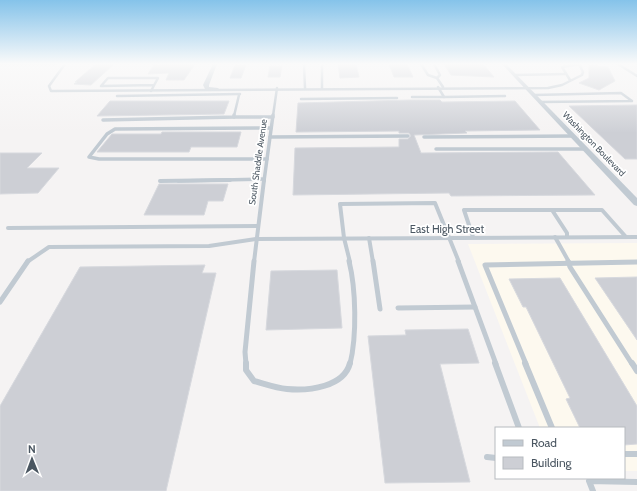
<svg xmlns="http://www.w3.org/2000/svg" width="637" height="491" viewBox="0 0 637 491" font-family="Cabin,sans-serif">
<rect width="100%" height="100%" fill="#f5f3f3"/>
<path fill="#fdf9ef" d="M637,243V471H624V428H540L468,244Z"/>
<g fill="#cdcfd5" stroke="#d7d9de">
<path d="M96,64H114L91,85L74,84L77,82H75Z"/>
<path d="M195,64L184,80H166L169,73L148,74L154,65Z"/>
<path d="M338,64H356L359,77L340,78Z"/>
<path d="M389,64H407L413,77H394Z"/>
<path d="M444,64H483L494,77L451,75Z"/>
<path d="M235,65H246L241,78H230Z"/>
<path d="M589,65L608,67L615,81L599,90L579,83L589,78Z"/>
<path d="M270,66H282L280,77H268Z"/>
<path d="M410,100H440L442,102L515,101L540,130L465,131L467,133L414,135L421,153L558,152L595,195L451,196L449,193L293,195L295,148L399,147V139H408L411,136L409,133H399V131L296,132L298,103Z"/>
<path d="M110,101H229L224,114L97,116Z"/>
<path d="M637,105V159H625L569,106Z"/>
<path d="M162,132H241L237,147H191L189,152H97L112,134H161Z"/>
<path d="M0,153H42L27,168H59L38,193L0,194Z"/>
<path d="M159,184H228L223,201H208L204,215H144Z"/>
<path d="M205,265L202,273H216L166,491H0V406L80,267Z"/>
<path d="M337,270L342,328L266,330L271,271Z"/>
<path d="M637,277V340L595,278Z"/>
<path d="M560,278L637,406V444L624,445V428H580L566,399L570,398L526,307H523L509,279Z"/>
<path d="M468,329L479,363L440,364L470,482L385,483L368,336L406,335L405,330Z"/>
</g>
<g fill="none" stroke-linecap="round" stroke-linejoin="round">
<g stroke="#c1cad2" stroke-width="2.5">
<path d="M0,64H55"/>
<path d="M65,64L49,86L51,91L548,88L562,85L582,75L583,72L579,64"/>
<path d="M304,64L305,88"/>
<path d="M322,64V88"/>
<path d="M421,64L428,75L437,78L443,87"/>
<path d="M434,64L440,75L437,78"/>
<path d="M618,64L637,76"/>
<path d="M515,75L565,74"/>
<path d="M570,80L562,67L580,64"/>
<path d="M151,91L158,78H108L101,86L154,85"/>
<path d="M534,95L621,93L632,101L540,102"/>
<path d="M117,96L240,94"/>
<path d="M412,97H444L438,87"/>
<path d="M444,97L505,96"/>
<path d="M301,99L397,98"/>
<path d="M234,116L239,95"/>
<path d="M273,116L277,88"/>
</g>
<g stroke="#c1cad2" stroke-width="3.5">
<path d="M234,117H273"/>
<path d="M103,120L234,117V115"/>
<path d="M270,137L408,136"/>
<path d="M424,137L573,136"/>
<path d="M436,149H585"/>
<path d="M267,159H99L89,157L107,134L115,129L271,128"/>
<path d="M178,181L264,179"/>
<path d="M264,181L273,115"/>
</g>
<g stroke="#c1cad2" stroke-width="4">
<path d="M160,181L230,180"/>
<path d="M552,210L567,233V237"/>
<path d="M8,228L258,226"/>
<path d="M473,237L464,210H602L626,237"/>
<path d="M555,237L569,262"/>
<path d="M369,238L373,262"/>
<path d="M27,262L49,247L209,246L256,239L637,237"/>
<path d="M254,262L264,180"/>
<path d="M350,262L344,238L340,204L435,203L459,262"/>
</g>
<g stroke="#c1cad2" stroke-width="5">
<path d="M349,261C356,289 357,336 350,364"/>
<path d="M373,261L380,309"/>
<path d="M458,261L496,364"/>
<path d="M568,261L570,267L632,364"/>
<path d="M0,302L28,261"/>
<path d="M398,308L475,307"/>
<path d="M246,364L245,352L254,261"/>
<path d="M526,364L485,265L637,262"/>
</g>
<g stroke="#c1cad2" stroke-width="6">
<path d="M246,363V370L254,381C265,384 276,388 287,389C309,391 344,387 350,363"/>
<path d="M495,363L519,428"/>
<path d="M525,363L552,428"/>
<path d="M632,363L637,371"/>
<path d="M624,454H637"/>
<path d="M487,457L496,458"/>
<path d="M593,491L589,481L637,482"/>
</g>
<g fill="#c1cad2" fill-rule="evenodd">
<path d="M213,64H217L209,85V87L218,88L219,89L216,91L205,89L203,85Z"/>
<path d="M502,64H506L637,198V206L634,205Z"/>
</g>
</g>
<linearGradient id="sky" x2="0" y2="1"><stop stop-color="#85c3ea"/><stop offset="0.48" stop-color="#fafafa"/><stop offset="1" stop-color="#fafafa" stop-opacity="0"/></linearGradient>
<rect width="637" height="133" fill="url(#sky)"/>
<g text-anchor="middle" stroke-width="3.5" stroke-linejoin="round" paint-order="stroke">
<g font-size="9" fill="#4a5661" stroke="#fff">
<text transform="translate(594 144) rotate(46)" y="3">Washington Boulevard</text>
<text transform="translate(258 162) rotate(-82)" y="3">South Shaddle Avenue</text>
</g>
<g font-size="11" fill="#4a5661" stroke="#fff">
<text x="447" y="233">East High Street</text>
</g>
</g>
<rect x="495" y="427" width="130" height="52" fill="#ffffff" stroke="#b7bbc0"/>
<rect x="503" y="440" width="20" height="6" fill="#c1cad2" stroke="#b7bbc0"/>
<text x="531" y="447" font-size="12" fill="#4a5661">Road</text>
<rect x="503" y="457" width="20" height="12" fill="#cdcfd5" stroke="#b7bbc0"/>
<text x="531" y="467" font-size="12" fill="#4a5661">Building</text>
<g transform="translate(32 459) rotate(359)" stroke="#ffffff" stroke-width="3" paint-order="stroke">
<path d="M0-3L7 15L0 10L-7 15Z" fill="#4a5661"/>
<text y="-6" font-size="11" font-weight="bold" text-anchor="middle" fill="#4a5661">N</text>
</g>
</svg>
